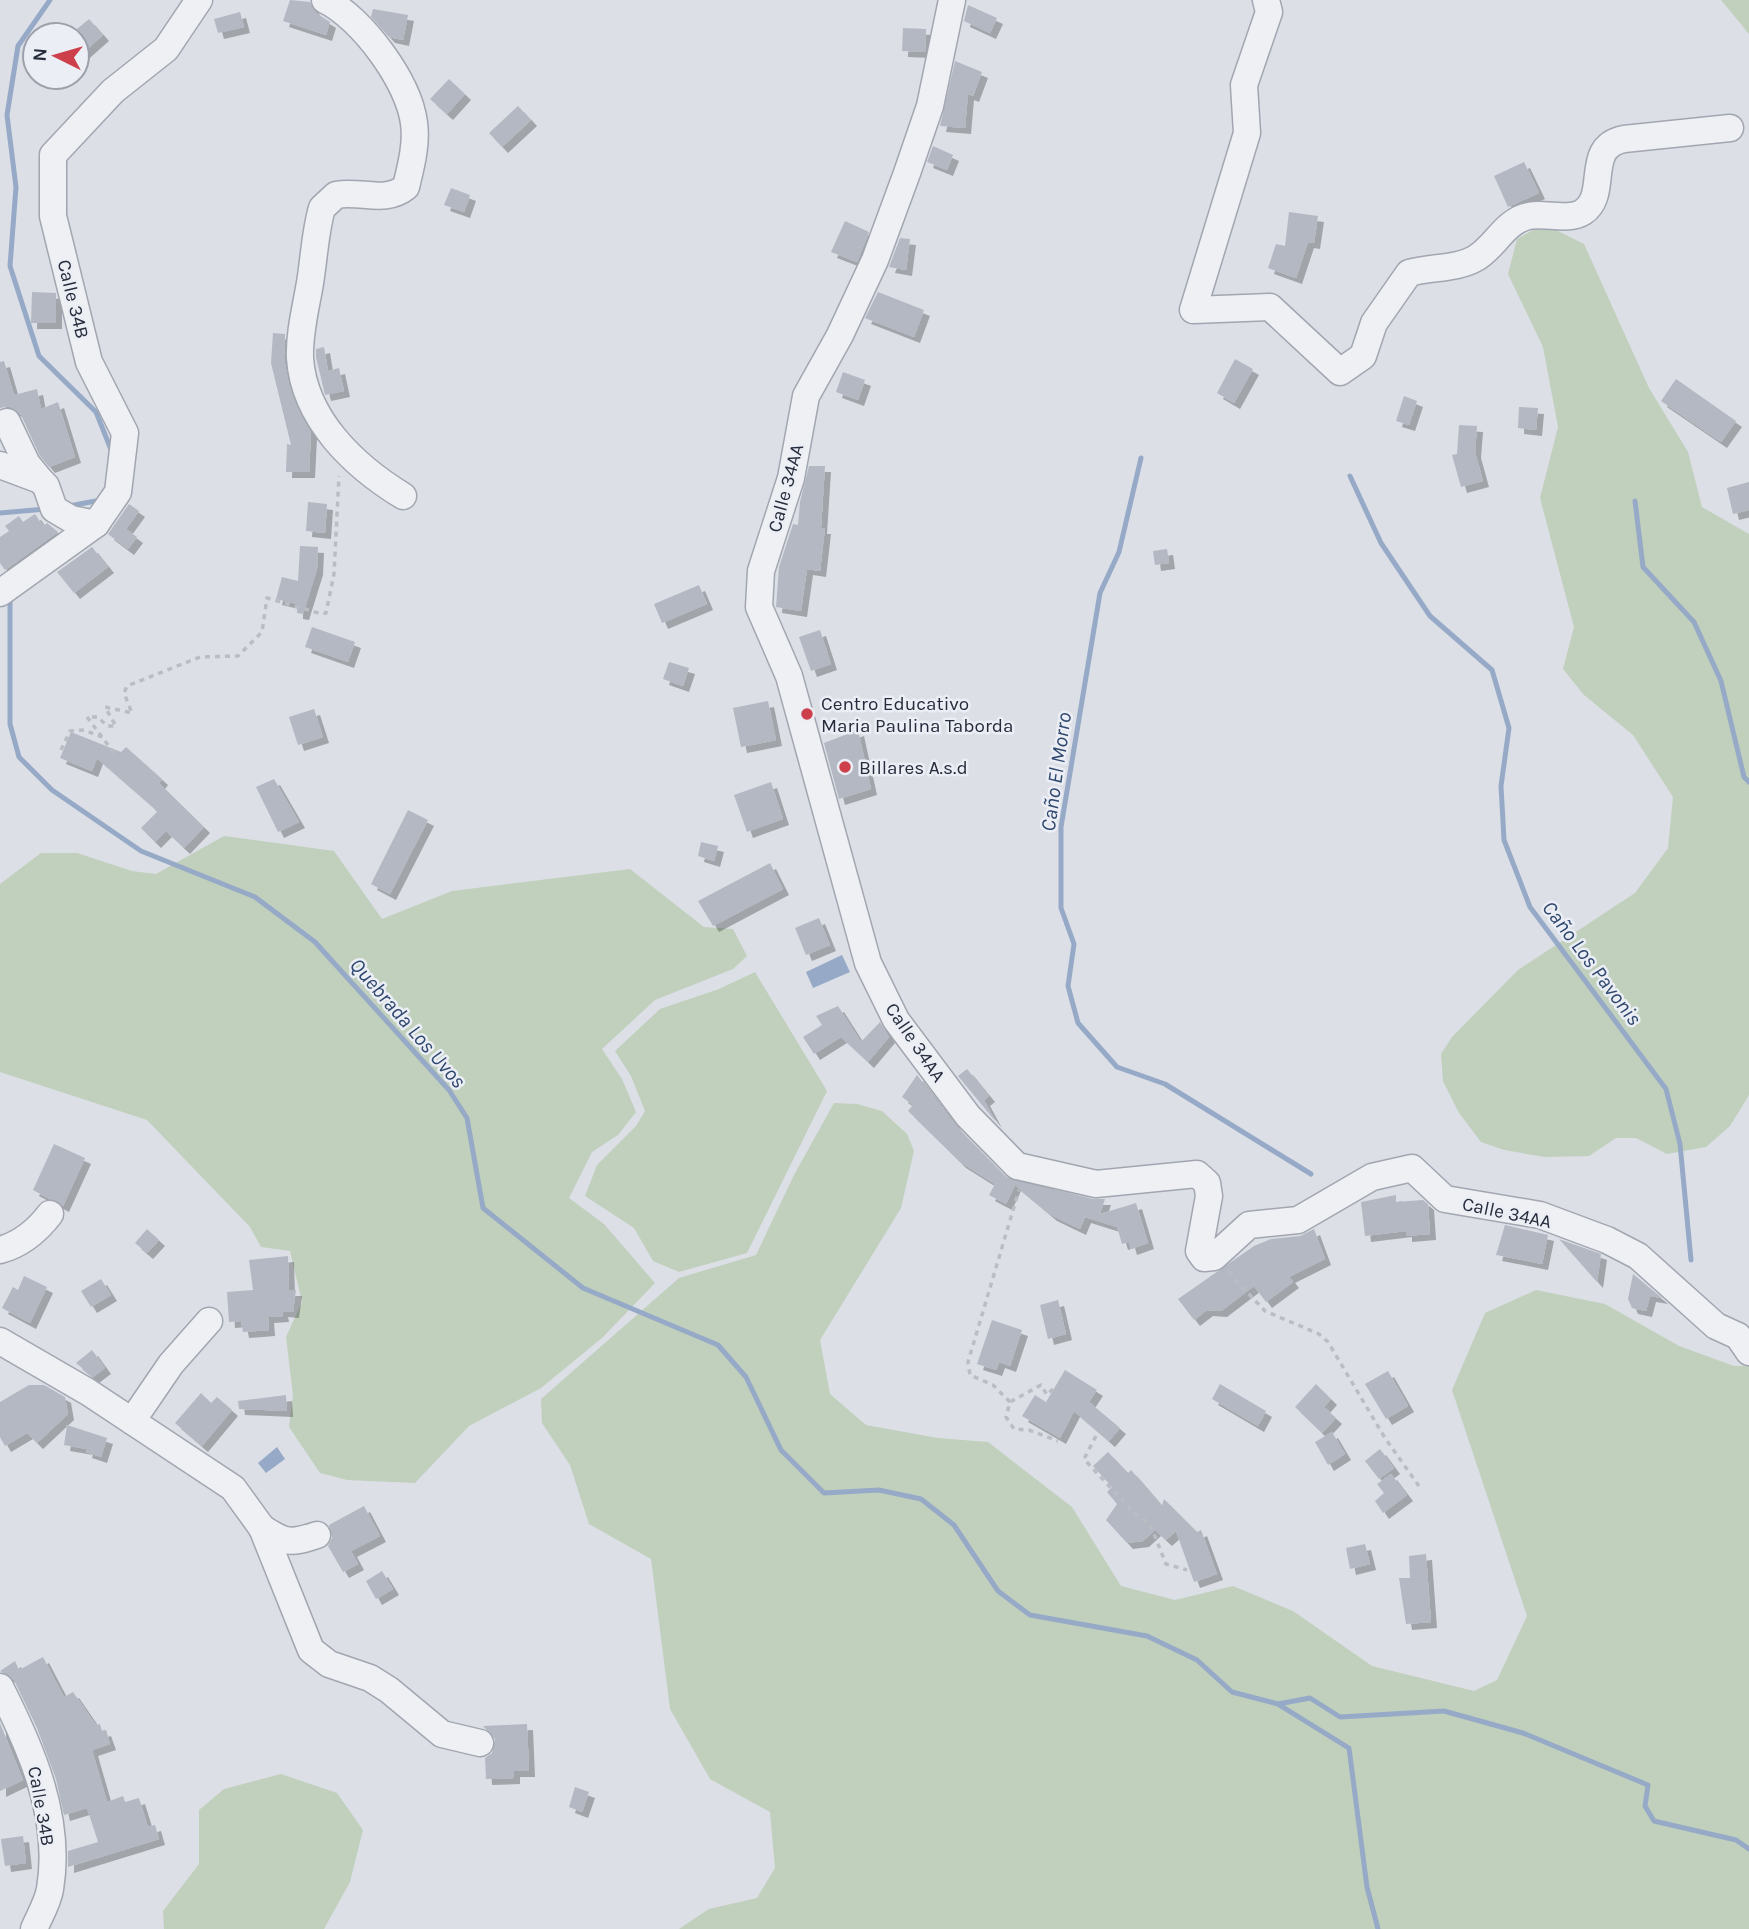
<svg xmlns="http://www.w3.org/2000/svg" width="1749" height="1929" viewBox="0 0 1749 1929" font-family="Karla,sans-serif">
<defs>
<filter id="shadow"><feDropShadow dx="6" dy="6" stdDeviation="0" flood-color="#0004"/></filter>
</defs>
<rect width="100%" height="100%" fill="#dcdfe6"/>
<g fill="#c0d0bd">
<path d="M1721,0H1749V34Z"/>
<path d="M1544,224L1584,244L1649,388L1688,452L1702,507L1749,534V1095L1730,1126L1706,1147L1667,1154L1636,1138H1616L1589,1156L1545,1157L1504,1150L1481,1142L1459,1113L1443,1081L1441,1054L1452,1037L1518,970L1635,893L1668,848L1673,797L1633,735L1584,695L1563,669L1574,627L1540,498L1558,427L1543,347L1508,274L1517,239Z"/>
<path d="M224,836L334,851L382,919L452,891L630,869L704,927L733,929L747,956L733,969L655,1000L602,1049L622,1079L636,1112L618,1135L592,1152L569,1198L604,1224L655,1283L602,1338L541,1388L469,1426L415,1483L347,1480L320,1473L289,1427L293,1395L286,1337L302,1302L290,1251L261,1247L250,1227L147,1120L0,1072V884L41,853H77L132,871L156,874Z"/>
<path d="M755,972L827,1091L747,1253L679,1272L653,1261L634,1228L585,1196L597,1165L636,1126L645,1111L631,1076L615,1051L660,1009L719,989Z"/>
<path d="M834,1103L857,1104L882,1111L907,1134L914,1151L901,1208L820,1340L830,1394L866,1425L938,1438L988,1442L1072,1507L1121,1586L1175,1600L1233,1586L1293,1611L1372,1666L1474,1691L1497,1680L1527,1616L1452,1390L1485,1313L1536,1290L1605,1304L1679,1346L1734,1366H1749V1929H679L709,1909L757,1898L775,1868L770,1812L710,1779L670,1709L651,1559L589,1524L570,1465L542,1423L541,1399L679,1278L756,1255L794,1175Z"/>
<path d="M281,1774L337,1793L363,1830L350,1882L324,1929H164L163,1911L199,1864V1810L224,1789Z"/>
</g>
<g fill="#96aac7">
<path d="M842,955L850,972L813,988L806,972Z"/>
<path d="M277,1447L285,1459L266,1473L258,1463Z"/>
</g>
<g fill="none" stroke-linecap="round" stroke-linejoin="round">
<g stroke="#96aac7" stroke-width="5">
<path d="M50,0L18,46L7,115L16,187L10,266L39,356L96,412L112,452"/>
<path d="M1141,458L1119,552L1100,593L1061,827V908L1074,944L1068,986L1078,1023L1117,1067L1165,1084L1311,1174"/>
<path d="M1350,476L1381,543L1430,616L1492,670L1509,728L1501,786L1504,840L1530,907L1666,1089L1680,1144L1691,1260"/>
<path d="M1635,501L1643,567L1694,622L1721,681L1744,777L1749,782"/>
<path d="M69,506L101,500"/>
<path d="M0,513L46,509"/>
<path d="M10,597V724L19,757L52,790L141,851L255,897L315,942L449,1090L467,1118L483,1208L583,1288L718,1345L746,1377L781,1450L824,1493L879,1490L921,1499L954,1525L998,1591L1030,1615L1147,1636L1197,1660L1232,1692L1278,1704L1349,1748L1367,1887L1378,1929"/>
<path d="M1278,1704L1310,1698L1340,1717L1444,1711L1523,1733L1648,1785L1645,1806L1654,1821L1736,1840L1749,1849"/>
</g>
</g>
<g fill="#b3b8c3" filter="url(#shadow)">
<path d="M290,0L310,2L316,13L330,22L326,35L283,21Z"/>
<path d="M968,5L997,18L990,33L964,21Z"/>
<path d="M373,9L408,15L403,40L389,37L371,17Z"/>
<path d="M240,12L244,27L218,33L214,19Z"/>
<path d="M89,19L103,35L77,58V29Z"/>
<path d="M903,28L926,29L925,52L902,51Z"/>
<path d="M955,61L982,72L973,96L968,94L965,128L940,126Z"/>
<path d="M449,79L465,94L447,114L430,99Z"/>
<path d="M518,106L531,120L502,147L489,133Z"/>
<path d="M933,146L953,155L947,170L927,162Z"/>
<path d="M1524,162L1539,193L1508,207L1494,176Z"/>
<path d="M451,188L470,195L464,212L444,205Z"/>
<path d="M1289,212L1318,216L1314,243L1308,242L1296,278L1268,268L1276,244L1285,246Z"/>
<path d="M845,221L869,232L857,262L831,252Z"/>
<path d="M900,238L910,239L906,270L889,267Z"/>
<path d="M32,292L56,293V323H31Z"/>
<path d="M878,292L924,310L914,337L865,318Z"/>
<path d="M273,333L285,334L284,358L289,385L311,432L309,472H286L287,444L291,445L271,363Z"/>
<path d="M324,347L328,371L339,368L344,391L325,395L316,357V349Z"/>
<path d="M1235,359L1253,369L1234,403L1217,393Z"/>
<path d="M4,361L14,395L37,389L41,409L58,402L75,457L49,467L40,456L21,415L9,406L0,408V362Z"/>
<path d="M843,372L865,380L858,400L836,392Z"/>
<path d="M1676,379L1736,421L1721,442L1661,401Z"/>
<path d="M1404,396L1417,401L1409,425L1396,421Z"/>
<path d="M1519,407L1538,408L1536,430L1518,428Z"/>
<path d="M1459,425L1477,426L1475,452L1483,481L1461,487L1452,455L1457,454Z"/>
<path d="M809,466H825L821,528H825L820,571L807,569L801,611L776,607L779,567L793,524L798,525L800,502Z"/>
<path d="M1749,482V510L1733,514L1727,488Z"/>
<path d="M308,502L327,504L325,533L306,531Z"/>
<path d="M129,504L139,511L126,529L137,537L128,549L108,534Z"/>
<path d="M35,514L43,526L47,523L58,532L5,570L0,563V537L9,531L5,526L19,516L23,522Z"/>
<path d="M300,546L318,547L317,569L303,614L297,613V604L276,599L282,577L298,581Z"/>
<path d="M92,547L108,567L74,593L57,572Z"/>
<path d="M1167,549L1169,563L1155,565L1153,551Z"/>
<path d="M699,585L707,604L662,623L654,604Z"/>
<path d="M312,627L355,642L348,662L305,647Z"/>
<path d="M820,630L831,664L811,671L799,637Z"/>
<path d="M669,662L689,668L683,686L663,679Z"/>
<path d="M768,701L776,740L741,747L733,708Z"/>
<path d="M314,709L323,737L298,745L289,717Z"/>
<path d="M858,730L871,789L839,799L824,743Z"/>
<path d="M71,732L121,752L126,747L162,779L159,783L204,827L184,848L166,831L155,842L141,828L157,812L152,806L97,758L92,771L60,758Z"/>
<path d="M274,779L299,822L278,832L256,787Z"/>
<path d="M771,782L783,819L747,832L734,795Z"/>
<path d="M408,810L428,820L390,894L371,884Z"/>
<path d="M701,842L718,846L714,861L698,856Z"/>
<path d="M770,863L783,889L713,926L698,901Z"/>
<path d="M819,918L830,945L806,955L795,928Z"/>
<path d="M838,1006L861,1042L880,1022L889,1037L868,1062L841,1037L814,1054L803,1037L822,1025L816,1016Z"/>
<path d="M967,1069L989,1096L984,1100L996,1122L958,1076Z"/>
<path d="M917,1075L957,1127L1006,1177L1093,1199H1105L1100,1214L1136,1203L1148,1243L1131,1249L1129,1242L1122,1244L1117,1227L1085,1217L1080,1229L1051,1215L1015,1185L1006,1204L989,1195L995,1184L960,1162L908,1111L913,1105L902,1097Z"/>
<path d="M54,1144L85,1158L63,1206L33,1190Z"/>
<path d="M1396,1195V1202L1423,1200L1428,1204L1430,1234L1406,1236V1231L1365,1236L1361,1202Z"/>
<path d="M1505,1225L1548,1235L1542,1264L1496,1255Z"/>
<path d="M147,1229L159,1240L147,1253L135,1243Z"/>
<path d="M1314,1229L1325,1259L1289,1277L1293,1282L1266,1302L1254,1286L1221,1311L1207,1310L1194,1320L1178,1299L1254,1246L1271,1239L1300,1236Z"/>
<path d="M1559,1239L1601,1254L1597,1282Z"/>
<path d="M288,1256L289,1290H296L293,1312L282,1311L283,1316L268,1317L269,1330L243,1332L241,1321L229,1322L227,1292L253,1290L249,1260Z"/>
<path d="M1633,1274L1662,1298L1650,1296L1646,1311L1632,1308L1628,1299Z"/>
<path d="M24,1276L47,1287L30,1323L2,1308L13,1287L18,1290Z"/>
<path d="M101,1279L111,1295L91,1307L81,1291Z"/>
<path d="M1058,1300L1066,1334L1048,1339L1040,1305Z"/>
<path d="M992,1320L1022,1330L1010,1366L999,1362L996,1370L977,1364Z"/>
<path d="M92,1350L105,1368L93,1377L76,1363Z"/>
<path d="M1065,1370L1097,1390L1089,1402L1120,1428L1109,1441L1074,1411L1060,1438L1022,1416L1035,1395L1046,1402Z"/>
<path d="M1388,1371L1408,1406L1386,1419L1365,1384Z"/>
<path d="M1220,1384L1266,1411L1258,1426L1212,1399Z"/>
<path d="M1316,1384L1331,1399L1324,1407L1336,1418L1322,1433L1295,1407Z"/>
<path d="M29,1385H44L65,1397L68,1414L37,1443L27,1433L5,1446L0,1437V1402Z"/>
<path d="M201,1393L211,1403L217,1397L232,1410L202,1446L175,1423Z"/>
<path d="M286,1395L287,1411L239,1409L238,1401Z"/>
<path d="M67,1425L107,1438L101,1457L86,1452L87,1449L64,1445Z"/>
<path d="M1332,1432L1345,1454L1328,1465L1315,1442Z"/>
<path d="M1380,1449L1394,1468L1379,1479L1365,1461Z"/>
<path d="M1108,1452L1128,1473L1131,1470L1162,1506L1164,1499L1197,1532L1201,1530L1217,1574L1194,1582L1176,1531L1166,1540L1155,1530L1143,1541L1127,1543L1106,1520L1117,1504L1107,1492L1112,1487L1093,1466Z"/>
<path d="M1391,1474L1407,1495L1383,1513L1375,1501L1384,1493L1377,1484Z"/>
<path d="M364,1506L380,1536L351,1551L358,1564L343,1572L328,1546L332,1538L329,1525Z"/>
<path d="M1365,1544L1370,1564L1350,1569L1346,1548Z"/>
<path d="M1426,1554L1431,1622L1406,1624L1399,1578H1410L1409,1556Z"/>
<path d="M382,1571L393,1589L376,1599L366,1581Z"/>
<path d="M43,1657L64,1697L73,1692L96,1725L100,1724L102,1731L105,1730L110,1744L92,1750L107,1802L123,1796L125,1802L139,1798L148,1827L155,1825L159,1839L68,1867V1851L98,1842L87,1808L64,1815L56,1779L37,1728L14,1680L0,1671L15,1661L19,1670Z"/>
<path d="M0,1723L23,1780L0,1791Z"/>
<path d="M527,1724L529,1771H514V1778L486,1779L485,1758L492,1753L495,1739L483,1726Z"/>
<path d="M575,1787L589,1792L582,1812L569,1807Z"/>
<path d="M23,1836L26,1863L5,1866L1,1839Z"/>
</g>
<g fill="none" stroke-linecap="round" stroke-linejoin="round">
<defs>
<g id="minor">
<path d="M325,0C362,18 409,82 414,123C417,144 411,166 406,187C385,204 361,190 336,195L322,208C315,232 314,259 310,283C306,307 299,333 300,358C304,419 354,466 403,496"/>
<path d="M952,0L930,106L907,173L875,260L840,335L806,396L791,478L761,571L759,607L789,676L868,963L896,1020L968,1116L1017,1166L1096,1184L1197,1174L1207,1183L1209,1196L1199,1251L1204,1258L1214,1257L1249,1225L1298,1220L1372,1177L1412,1168L1445,1199L1540,1215L1607,1240L1638,1256L1716,1326L1738,1336L1749,1352"/>
<path d="M1266,0L1269,12L1244,85L1247,133L1193,310L1270,307L1340,372L1363,356L1374,323L1409,273C1430,267 1458,269 1476,258C1495,247 1503,224 1525,217C1542,211 1568,222 1583,212C1610,194 1583,147 1624,139L1730,128"/>
<path d="M7,422L27,464L40,480"/>
<path d="M0,465L40,480L46,486L54,509L71,519L96,524"/>
<path d="M0,593L96,524L118,492L125,433L89,362L53,216V155L113,91L166,49L199,0"/>
<path d="M0,1250C22,1244 37,1231 50,1214"/>
<path d="M0,1341L88,1392L233,1488L262,1528L311,1650L329,1664L370,1678L389,1690L442,1734L480,1743"/>
<path d="M132,1421L171,1364L209,1321"/>
<path d="M262,1528C285,1543 290,1544 317,1535"/>
<path d="M0,1687C31,1748 62,1818 50,1889C48,1902 39,1917 34,1929"/>
</g>
</defs>
<use href="#minor" stroke="#a2a6b0" stroke-width="29"/>
<g stroke="#babdc4" stroke-width="3.5" stroke-dasharray="5 5" stroke-linecap="butt">
<path d="M61,750L70,731L84,730L102,737"/>
<path d="M114,753L87,717H98L107,726H116L105,707L132,713L124,693L127,686L200,657L238,656L262,632L267,598L322,614L326,613L334,574L339,476"/>
<path d="M1228,1272L1265,1311L1319,1334L1328,1342L1385,1438L1421,1489"/>
<path d="M1053,1389L1047,1395L1041,1385L1010,1402L1006,1417L1014,1429L1029,1430L1058,1441"/>
<path d="M1010,1402L993,1385L970,1375L968,1362L1019,1190"/>
<path d="M1096,1436L1084,1459L1134,1513L1150,1524L1166,1564L1187,1570"/>
</g>
<use href="#minor" stroke="#eef0f4" stroke-width="26"/>
</g>
<g fill="#cd3f4b" stroke="#ebeef4" stroke-width="2.5">
<circle cx="807" cy="714" r="7"/>
<circle cx="845" cy="767" r="7"/>
</g>
<g text-anchor="middle" stroke-width="5" stroke-linejoin="round" paint-order="stroke">
<g font-size="19" fill="#262c3c" stroke="#ebeef4">
<text transform="translate(74 299) rotate(76)" y="7">Calle 34B</text>
<text transform="translate(785 488) rotate(-75)" y="7">Calle 34AA</text>
<text transform="translate(916 1042) rotate(56)" y="7">Calle 34AA</text>
<text transform="translate(1507 1212) rotate(12)" y="7">Calle 34AA</text>
<text transform="translate(42 1806) rotate(80)" y="7">Calle 34B</text>
</g>
<g font-size="19" fill="#262c3c" stroke="#ebeef4" text-anchor="start">
<text x="821" y="710">Centro Educativo<tspan x="821" dy="22">Maria Paulina Taborda</tspan></text>
<text x="859" y="774">Billares A.s.d</text>
</g>
<g font-size="21" font-style="italic" fill="#30486f" stroke="#ebeef4">
<text transform="translate(1056 772) rotate(-82)" y="7">Caño El Morro</text>
<text transform="translate(1592 963) rotate(53)" y="7">Caño Los Pavonis</text>
<text transform="translate(408 1023) rotate(49)" y="7">Quebrada Los Uvos</text>
</g>
</g>
<g transform="translate(56 56) rotate(275)"><circle r="33" fill="#ebeef4" stroke="#9ca0aa" stroke-width="2"/>
<path d="M0-5L12 26L0 18L-12 26Z" fill="#cd3f4b"/>
<text y="-10" font-size="19" font-weight="bold" text-anchor="middle" fill="#262c3c">N</text>
</g>
</svg>
